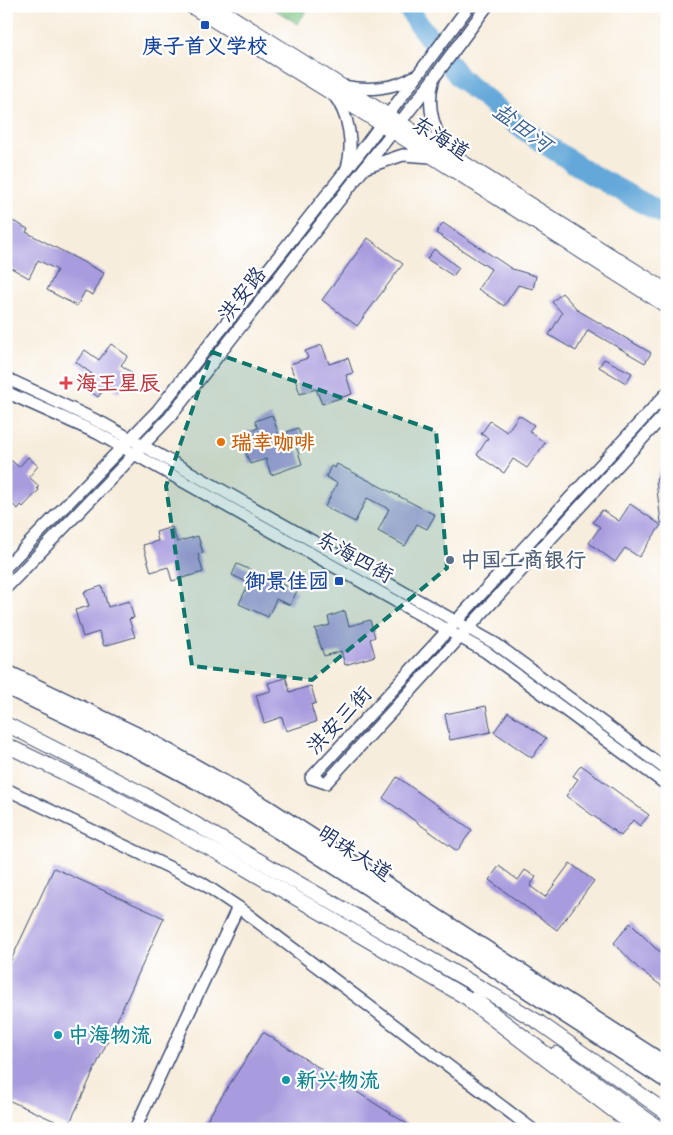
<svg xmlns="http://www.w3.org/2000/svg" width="673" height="1135" viewBox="0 0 673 1135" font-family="Itim,'LXGW WenKai TC',sans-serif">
<rect width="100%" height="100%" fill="#fff"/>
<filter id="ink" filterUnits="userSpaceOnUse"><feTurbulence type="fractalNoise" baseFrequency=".02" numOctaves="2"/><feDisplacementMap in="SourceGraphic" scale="10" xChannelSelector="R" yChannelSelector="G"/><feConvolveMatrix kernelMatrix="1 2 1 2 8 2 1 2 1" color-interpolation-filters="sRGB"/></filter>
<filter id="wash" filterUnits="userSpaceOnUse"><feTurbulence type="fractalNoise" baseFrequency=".0096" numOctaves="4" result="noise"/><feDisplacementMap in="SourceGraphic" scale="20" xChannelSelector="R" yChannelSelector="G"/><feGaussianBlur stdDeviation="1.12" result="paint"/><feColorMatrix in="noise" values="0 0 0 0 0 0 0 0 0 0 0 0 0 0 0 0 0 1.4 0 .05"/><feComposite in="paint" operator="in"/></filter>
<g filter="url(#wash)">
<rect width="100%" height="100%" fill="#f7eddc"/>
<path fill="#7cc683" stroke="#4c7a70" d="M269,6H309L298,24Z"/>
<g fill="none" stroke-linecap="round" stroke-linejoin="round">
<path stroke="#63a8d9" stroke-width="21" d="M407,6L420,26L460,78L521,128L589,173L667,216"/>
</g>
<g id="blocks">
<g fill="#a89bde">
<path d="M11,220L28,229L26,232L104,273L93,295L85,291L77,306L47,290L57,270L38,260L29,278L6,265V230Z"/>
<path d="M443,223L512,269L536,276L533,289L518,285L504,306L478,289L491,269L436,233Z"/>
<path d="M368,238L403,264L357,326L322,300Z"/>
<path d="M434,249L459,268L453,276L427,259Z"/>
<path d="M562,293L579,311L651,353L645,363L588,330L576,351L549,335L562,313L552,302Z"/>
<path d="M111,344L128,356L121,365L132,373L118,393L107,385L98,397L83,386L92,374L76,362L85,350L99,360Z"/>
<path d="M322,345L329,364L348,358L353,373L346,375L352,394L322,404L316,389L300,394L290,364L308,358L305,351Z"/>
<path d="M604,359L632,373L626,383L599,367Z"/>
<path d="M272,415L279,435L298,428L303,443L296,446L302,464L271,475L266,459L250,464L239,435L258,428L255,421Z"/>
<path d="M519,415L534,425L529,431L545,443L527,468L513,459L504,473L477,455L488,438L481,434L490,421L507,432Z"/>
<path d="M6,456L19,467L28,457L38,466L29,477L39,486L37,488L39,490L23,507L21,505L18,509L6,499Z"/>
<path d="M667,456V522L661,523L656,481Z"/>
<path d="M337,464L435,515L427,529L417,524L405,546L378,531L389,509L367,498L355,522L325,507L337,483L326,477L331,466L335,468Z"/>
<path d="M630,504L661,525L639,557L625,548L615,562L589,543L600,527L593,522L602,510L619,521Z"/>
<path d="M172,527L177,542L198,536L203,553L198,554L203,572L172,581L168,567L151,572L143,545L158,541L156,532Z"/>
<path d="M237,564L297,591L290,605L276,599L268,617L239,604L249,583L232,575Z"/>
<path d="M102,586L108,607L129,601L134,618L129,619L135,637L104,646L99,632L83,637L75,610L89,606L84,592Z"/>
<path d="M345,611L349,626L370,620L375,637L370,639L375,656L345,665L341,651L324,656L315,629L330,625L328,617Z"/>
<path d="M286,678L290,692L311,686L316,703L311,705L316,722L286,731L282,717L264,723L256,695L271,691L268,683Z"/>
<path d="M486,706L491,732L450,740L445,714Z"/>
<path d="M508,712L546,738L532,758L494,732Z"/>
<path d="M581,765L649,815L640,826L633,820L621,836L566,796L578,779L573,776Z"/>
<path d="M397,777L472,830L457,851L383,798Z"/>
<path d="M570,863L594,881L557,930L489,880L499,866L518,880L525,870L536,877L530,886L545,897Z"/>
<path d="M54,868L164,918L68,1127L6,1099V971Z"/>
<path d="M630,923L655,948L667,956V990L639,969L614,943Z"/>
<path d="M263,1032L415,1129H201Z"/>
</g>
</g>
</g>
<g filter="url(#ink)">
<use href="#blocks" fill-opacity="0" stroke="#3c4c71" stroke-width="1"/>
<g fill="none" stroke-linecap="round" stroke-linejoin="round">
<defs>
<g id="minor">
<path d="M433,82C426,106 434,135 451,153"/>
<path d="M344,86C367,91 395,89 415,76"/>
<path d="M334,95C349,115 354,144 347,168"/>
<path d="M367,167L403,155L431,157"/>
<path d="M6,378L104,424L496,644L667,770"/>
<path d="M6,392L97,433L486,652L667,785"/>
<path d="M667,393L311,778L326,783L667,412"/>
<path d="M6,567L158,410L365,146L469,6"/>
<path d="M6,588L170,417L416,102L487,6"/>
<path d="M6,789L202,883L238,907L532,1129"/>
<path d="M135,1129L238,907"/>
</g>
<g id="tertiary">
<path d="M191,6L369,116L667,306"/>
<path d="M214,6L667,291"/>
<path d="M6,724L143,794L481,988L540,1023L667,1113"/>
<path d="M6,745L102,791L224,856L481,1006"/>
<path d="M556,1054L660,1129"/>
</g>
<g id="secondary">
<path d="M6,673L150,742L265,807L667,1066"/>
<path d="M6,686L143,752L201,783L317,854L667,1080"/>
</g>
<path id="primary" d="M473,1001L641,1129"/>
</defs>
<use href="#minor" stroke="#3c4c71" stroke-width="14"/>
<use href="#tertiary" stroke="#3c4c71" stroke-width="16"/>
<use href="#secondary" stroke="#3c4c71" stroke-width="19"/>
<use href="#primary" stroke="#3c4c71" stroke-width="20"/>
<use href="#minor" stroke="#fff" stroke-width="11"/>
<use href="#tertiary" stroke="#fff" stroke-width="14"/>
<use href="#secondary" stroke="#fff" stroke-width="16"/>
<use href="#primary" stroke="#fff" stroke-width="18"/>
</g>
</g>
<path fill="#0f766e" fill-opacity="0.2" stroke="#0f766e" stroke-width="4" stroke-dasharray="10 6" stroke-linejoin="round" d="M212,352L436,431L447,568L312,680L192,666L166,486Z"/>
<g fill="#1a4fb4" stroke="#fff" stroke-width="2">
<rect x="200" y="20" width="10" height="10" rx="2.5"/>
<rect x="334" y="576" width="10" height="10" rx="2.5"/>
</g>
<path fill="#e0444e" stroke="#fff" stroke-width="2" d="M63.5 375.5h5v5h5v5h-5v5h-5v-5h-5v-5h5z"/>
<circle fill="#e8710a" stroke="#fff" stroke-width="2" cx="221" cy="442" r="5"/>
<circle fill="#5c6f8a" stroke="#fff" stroke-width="2" cx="450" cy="560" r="5"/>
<g fill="#0f9aa8" stroke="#fff" stroke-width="2">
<circle cx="58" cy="1035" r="5"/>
<circle cx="286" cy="1080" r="5"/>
</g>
<g text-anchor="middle" stroke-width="4.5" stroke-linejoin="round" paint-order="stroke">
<g font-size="21" font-weight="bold" fill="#164399" stroke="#fff">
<text x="205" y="53">庚子首义学校</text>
<text x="329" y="588" text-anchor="end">御景佳园</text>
</g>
<g font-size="21" fill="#1b2f5e" stroke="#fff">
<text transform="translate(441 138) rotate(32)" y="7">东海道</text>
<text transform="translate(242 294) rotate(-52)" y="7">洪安路</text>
<text transform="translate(355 557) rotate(29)" y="7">东海四街</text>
<text transform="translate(339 720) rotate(-47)" y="7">洪安三街</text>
<text transform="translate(355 853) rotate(33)" y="7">明珠大道</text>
</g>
<g font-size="21" font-weight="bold" fill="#be3a42" stroke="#fff" text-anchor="start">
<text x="76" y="390">海王星辰</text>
</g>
<g font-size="21" font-weight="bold" fill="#c56008" stroke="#fff" text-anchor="start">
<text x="231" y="449">瑞幸咖啡</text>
</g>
<g font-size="21" font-weight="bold" fill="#4e5e75" stroke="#fff" text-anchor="start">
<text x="460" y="567">中国工商银行</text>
</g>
<g font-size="21" font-weight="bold" fill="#0d838f" stroke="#fff" text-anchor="start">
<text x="68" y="1042">中海物流</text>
<text x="296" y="1087">新兴物流</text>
</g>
<g font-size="22" font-style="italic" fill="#385f8f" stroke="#fff">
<text transform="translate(523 127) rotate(37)" y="8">盐田河</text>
</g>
</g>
<rect width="673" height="1135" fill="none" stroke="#fff" stroke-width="25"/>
</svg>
